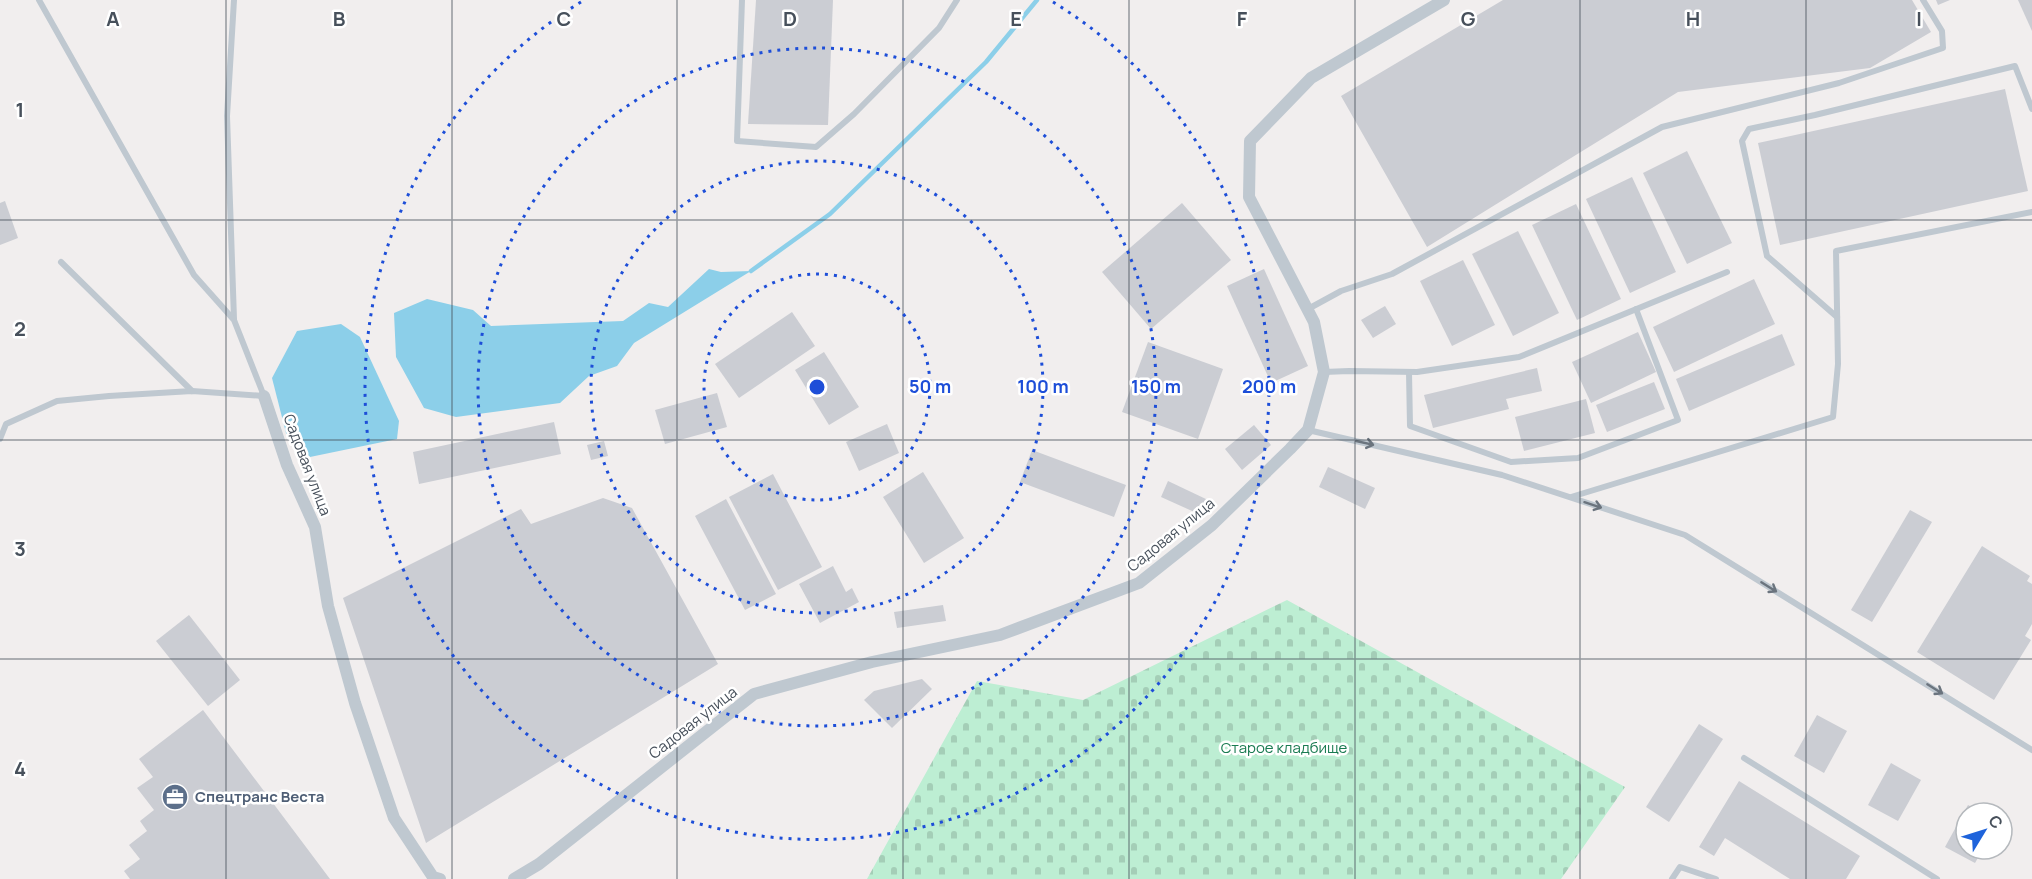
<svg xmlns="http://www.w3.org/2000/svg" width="2032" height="879" viewBox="0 0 2032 879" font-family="Manrope,sans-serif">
<defs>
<pattern id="cemetery-stones" width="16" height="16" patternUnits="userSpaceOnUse" patternTransform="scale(1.5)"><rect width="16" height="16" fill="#bdeed3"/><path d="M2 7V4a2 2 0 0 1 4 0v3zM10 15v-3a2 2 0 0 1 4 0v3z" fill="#a4ceb7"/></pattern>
</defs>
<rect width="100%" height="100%" fill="#f1eeee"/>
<path fill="url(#cemetery-stones)" d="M1287,600L1625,787L1561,879H867L977,681L1083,700Z"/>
<g fill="#8ccfe9">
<path d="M709,269L721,272L751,271L634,343L617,366L589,376L560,403L456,417L424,408L396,357L394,313L427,299L473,310L491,326L623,321L649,303L668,307Z"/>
<path d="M341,324L360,337L399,421L397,439L310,457L286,433L272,378L297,331Z"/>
</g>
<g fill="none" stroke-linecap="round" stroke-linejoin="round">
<path stroke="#8ccfe9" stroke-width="4.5" d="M751,271L830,214L986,62L1037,0"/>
</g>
<g fill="#cbcdd3">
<path d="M756,0H833L828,125L748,124Z"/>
<path d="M1503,0H1912L1931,32L1870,68L1678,92L1427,247L1341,96Z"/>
<path d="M1936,0H1950L1938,5Z"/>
<path d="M2018,0H2032V31Z"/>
<path d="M2005,89L2028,191L1780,245L1758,143Z"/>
<path d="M1687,151L1732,243L1687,264L1643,173Z"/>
<path d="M1632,177L1676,272L1630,293L1586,199Z"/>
<path d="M5,201L18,238L0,245V203Z"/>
<path d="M1182,203L1231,260L1151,329L1102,272Z"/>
<path d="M1576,204L1621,299L1577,320L1532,225Z"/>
<path d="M1518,231L1559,313L1513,336L1472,254Z"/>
<path d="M1463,260L1495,325L1452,346L1420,281Z"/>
<path d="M1264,269L1308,366L1271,383L1227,286Z"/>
<path d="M1754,279L1775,324L1674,372L1653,327Z"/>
<path d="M1385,306L1396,324L1373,338L1361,320Z"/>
<path d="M792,312L815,346L739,398L715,364Z"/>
<path d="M1638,332L1656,372L1591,403L1572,362Z"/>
<path d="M1782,334L1795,365L1689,411L1676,379Z"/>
<path d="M1148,342L1223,369L1198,439L1122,412Z"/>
<path d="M824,352L859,407L829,425L795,370Z"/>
<path d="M1537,368L1542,391L1506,399L1509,409L1433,428L1424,395Z"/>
<path d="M1654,382L1665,409L1607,432L1596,405Z"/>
<path d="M717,393L727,427L665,444L655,410Z"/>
<path d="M1586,399L1595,433L1524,451L1515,417Z"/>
<path d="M554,422L561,454L419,484L413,452Z"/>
<path d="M887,424L899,453L859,471L846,442Z"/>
<path d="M1254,425L1271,445L1242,470L1225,449Z"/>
<path d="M604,441L608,456L591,460L587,445Z"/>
<path d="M1032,450L1126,485L1114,517L1020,482Z"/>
<path d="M1328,467L1375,488L1365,509L1319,487Z"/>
<path d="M923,472L964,538L924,563L883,497Z"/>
<path d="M773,474L822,567L778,590L729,497Z"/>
<path d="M1168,481L1208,500L1201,515L1161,497Z"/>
<path d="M603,498L632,508L718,664L426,843L343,598L521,509L531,524Z"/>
<path d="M726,499L776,594L745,610L695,516Z"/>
<path d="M1910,510L1932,522L1872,622L1851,610Z"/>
<path d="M1982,546L2030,576L2027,581L2032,584V624L2025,636L2031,640L1994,700L1917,652Z"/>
<path d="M833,566L846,592L852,588L859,602L820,623L799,584Z"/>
<path d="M943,605L946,621L897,628L894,612Z"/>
<path d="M189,615L240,680L208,706L156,641Z"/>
<path d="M922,679L932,689L892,728L864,700L874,691Z"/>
<path d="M203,710L330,879H130L124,871L140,859L129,845L147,831L140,821L154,810L137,788L153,777L139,759Z"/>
<path d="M1817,715L1847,731L1824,773L1794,756Z"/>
<path d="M1699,724L1723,739L1669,822L1646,807Z"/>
<path d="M1891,763L1921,780L1898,821L1868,805Z"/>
<path d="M1739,781L1860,856L1846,879H1790L1725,838L1714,856L1699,847Z"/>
<path d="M1968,805L1983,813H1966V849H1983L1975,863L1945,847Z"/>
</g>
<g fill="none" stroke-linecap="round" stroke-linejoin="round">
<g stroke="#bfc8d0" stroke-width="6">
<path d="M742,0L737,141L816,147L854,114L939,28L957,0"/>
<path d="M61,262L192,391"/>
<path d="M1308,309L1341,291L1392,274L1662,127L1839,83L1943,48L1942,31L1923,0"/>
<path d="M1837,317L1767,256L1742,141L1749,129L1815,115L2015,66L2032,109"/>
<path d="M234,319L227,116L234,0"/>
<path d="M1324,372L1349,371L1417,372L1519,357L1727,272"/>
<path d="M1409,372L1410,426L1511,462L1578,458L1678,420L1636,309"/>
<path d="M1308,430L1502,475L1685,535L2032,750"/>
<path d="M0,439L6,424L57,401L109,396L192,391L264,396L234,320L194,275L39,0"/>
<path d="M1571,497L1833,417L1838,364L1836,251L2032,212"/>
<path d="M1744,758L1937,879"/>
<path d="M1672,879L1680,867L1716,879"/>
</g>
<g stroke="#bfc8d0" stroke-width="12">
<path d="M264,396L287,465L315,527L328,606L355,703L394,818L433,877L440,879"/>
<path d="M514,879L539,864L754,694L872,662L1000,635L1139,583L1212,525L1290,449L1308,430L1324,372L1314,322L1249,197L1250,141L1311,78L1444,0"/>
</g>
</g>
<defs><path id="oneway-shaft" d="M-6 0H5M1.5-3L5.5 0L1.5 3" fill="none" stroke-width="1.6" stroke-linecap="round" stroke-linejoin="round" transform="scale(1.5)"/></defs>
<g stroke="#6b747e">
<use href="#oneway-shaft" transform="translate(1365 443) rotate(13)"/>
<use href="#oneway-shaft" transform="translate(1593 505) rotate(18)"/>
<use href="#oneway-shaft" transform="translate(1769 587) rotate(32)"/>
<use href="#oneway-shaft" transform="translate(1935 689) rotate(32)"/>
</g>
<path fill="none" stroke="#47505b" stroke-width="1.5" stroke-opacity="0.55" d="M226,0V879M452,0V879M677,0V879M903,0V879M1129,0V879M1355,0V879M1580,0V879M1806,0V879M0,220H2032M0,440H2032M0,659H2032"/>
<g fill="none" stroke="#1d4ed8" stroke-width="3" stroke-dasharray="3 6">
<circle cx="817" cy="387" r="113"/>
<circle cx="817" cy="387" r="226"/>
<circle cx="817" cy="387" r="339"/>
<path d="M1053 2A452 452 0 1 1 581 2"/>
</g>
<defs>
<symbol id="office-disc" viewBox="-11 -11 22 22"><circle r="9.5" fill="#5c6f8a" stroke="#fff"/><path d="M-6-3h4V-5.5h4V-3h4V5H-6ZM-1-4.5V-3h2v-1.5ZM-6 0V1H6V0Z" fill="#fff"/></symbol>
</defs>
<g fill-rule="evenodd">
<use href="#office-disc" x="160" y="782" width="30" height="30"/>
</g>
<g text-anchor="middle" stroke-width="5" stroke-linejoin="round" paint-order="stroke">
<g font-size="15" fill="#47505b" stroke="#fff">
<text transform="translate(307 465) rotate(69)" y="5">Садовая улица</text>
<text transform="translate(1171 535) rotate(-39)" y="5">Садовая улица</text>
<text transform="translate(693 723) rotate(-38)" y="5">Садовая улица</text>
</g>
<g font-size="15" fill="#197b51" stroke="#fff">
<text x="1284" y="753">Старое кладбище</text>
</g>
<g font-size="15" font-weight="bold" fill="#4e5e75" stroke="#fff" text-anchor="start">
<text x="195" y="802">Спецтранс Веста</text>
</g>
</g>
<g font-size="20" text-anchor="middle" font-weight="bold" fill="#47505b" stroke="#fff" stroke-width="5" stroke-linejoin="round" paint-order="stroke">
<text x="113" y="26">A</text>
<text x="339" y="26">B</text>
<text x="564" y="26">C</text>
<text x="790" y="26">D</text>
<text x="1016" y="26">E</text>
<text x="1242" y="26">F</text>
<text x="1468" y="26">G</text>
<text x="1693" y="26">H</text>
<text x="1919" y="26">I</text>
<text x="20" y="117">1</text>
<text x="20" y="336">2</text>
<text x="20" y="556">3</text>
<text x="20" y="776">4</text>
</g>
<circle cx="817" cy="387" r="9" fill="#1d4ed8" stroke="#fff" stroke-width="3"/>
<g font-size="18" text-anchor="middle" font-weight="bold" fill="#1d4ed8" stroke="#fff" stroke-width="5" stroke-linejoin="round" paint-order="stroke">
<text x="930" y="393">50 m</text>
<text x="1043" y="393">100 m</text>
<text x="1156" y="393">150 m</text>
<text x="1269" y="393">200 m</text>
</g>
<g transform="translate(1984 831) rotate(52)"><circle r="28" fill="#ffffff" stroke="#b5b9bd" stroke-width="1.5"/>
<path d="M0-4.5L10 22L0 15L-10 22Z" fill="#1e63db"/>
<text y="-9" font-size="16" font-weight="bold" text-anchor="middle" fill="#47505b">С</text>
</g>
</svg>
